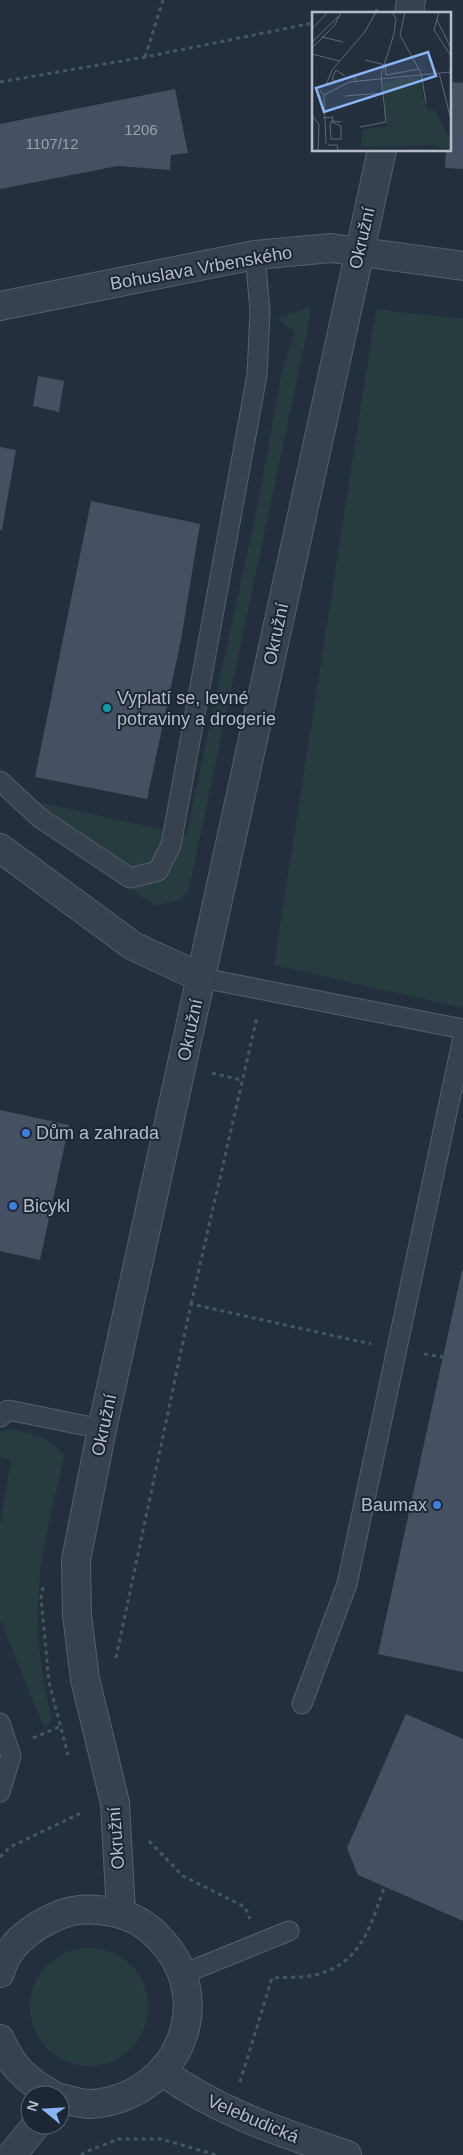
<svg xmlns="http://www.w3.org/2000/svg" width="463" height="2155" viewBox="0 0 463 2155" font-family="Helvetica,sans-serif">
<rect width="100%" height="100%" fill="#242f3e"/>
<g fill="#263c3f">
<path d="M310,307L309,323L189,889L182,899L156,906L17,811L20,798L186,835L258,503L282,372L295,330L286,327L278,318Z"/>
<path d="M376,309L463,319V1008L274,965Z"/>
<path d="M9,1429C30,1433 52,1436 64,1456C55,1498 43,1541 39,1584C35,1630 41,1675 52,1720L49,1725L44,1728L0,1620V1525L11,1460L0,1457V1431Z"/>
<circle cx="89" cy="2007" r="59"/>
</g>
<g fill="#455162">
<path d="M453,82L463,83V169L445,168L446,150H449Z"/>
<path d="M175,89L188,153L171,155L170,170L118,166L0,189V124Z"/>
<path d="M38,376L64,381L59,412L33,406Z"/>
<path d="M0,447L16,450L2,530H0Z"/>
<path d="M91,501L200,524L181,640L147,799L35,777Z"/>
<path d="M0,1110L69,1125L40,1260L0,1251Z"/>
<path d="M462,1270H463V1672L378,1654Z"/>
<path d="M406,1714L463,1739V1921L358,1875L347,1848Z"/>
</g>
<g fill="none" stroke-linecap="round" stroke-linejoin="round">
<defs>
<g id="service">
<path d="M0,781L40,818L130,878L158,871L171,845L257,375L260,311L255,255"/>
<path d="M202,978L463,1029"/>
<path d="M0,1417L8,1410L102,1429"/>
<path d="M302,1704L347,1584L463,1037"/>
<path d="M0,1723L11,1756L0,1792"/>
<path d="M183,1974L289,1931"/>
</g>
<g id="minor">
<path d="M409,14L411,0"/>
<path d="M0,306L255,255L331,248L463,266"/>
<path d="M0,848L133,946L202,978"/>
<path d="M121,1913L115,1803L85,1679L77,1615L76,1560L102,1429L382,150"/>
</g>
<g id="tertiary">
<path d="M0,1973C7,1945 32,1927 57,1916C74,1908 93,1908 112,1912C129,1915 146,1924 158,1937C221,2000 177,2099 90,2104C80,2104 69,2100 60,2098"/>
<path d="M0,2039C12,2067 26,2080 53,2095"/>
<path d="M163,2072C219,2113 283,2133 347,2155"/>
<path d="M12,2155L36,2125"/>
</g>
</defs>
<use href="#service" stroke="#565f6c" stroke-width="21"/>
<use href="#minor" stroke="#565f6c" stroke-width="30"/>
<use href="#tertiary" stroke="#565f6c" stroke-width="30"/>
<g stroke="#44595c" stroke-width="3" stroke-dasharray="4 4" stroke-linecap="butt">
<path d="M359,14L378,10"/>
<path d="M145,57L163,0"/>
<path d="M0,82L145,57L313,23"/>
<path d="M212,1073L241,1080"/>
<path d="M191,1304L257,1017"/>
<path d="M424,1354L443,1357"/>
<path d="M43,1587L41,1598L49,1682L68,1755"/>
<path d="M116,1658L191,1304L371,1344"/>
<path d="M33,1738L61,1726"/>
<path d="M149,1841L183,1876L245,1907L250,1919"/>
<path d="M0,1857L10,1847L83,1812"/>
<path d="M240,2082L272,1978C286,1977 302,1978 315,1975C361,1964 370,1927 384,1888"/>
<path d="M81,2155L85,2152L119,2139H161L216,2155"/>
</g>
<use href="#service" stroke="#38414e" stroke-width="19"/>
<use href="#minor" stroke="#38414e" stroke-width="28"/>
<use href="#tertiary" stroke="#38414e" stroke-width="28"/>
</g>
<circle fill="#0f9aa8" stroke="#1d2633" stroke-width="2" cx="107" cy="708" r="5"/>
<g fill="#3f7fe0" stroke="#1d2633" stroke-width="2">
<circle cx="26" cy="1133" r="5"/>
<circle cx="13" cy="1206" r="5"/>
<circle cx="437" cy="1505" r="5"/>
</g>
<g text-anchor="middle" stroke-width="4" stroke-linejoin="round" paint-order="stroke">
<g font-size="15" fill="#98a1af">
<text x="141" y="135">1206</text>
<text x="52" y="149">1107/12</text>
</g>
<g font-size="18" fill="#b4bcc9" stroke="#1d2633">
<text transform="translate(362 238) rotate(-77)" y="6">Okružní</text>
<text transform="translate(201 268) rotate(-10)" y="6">Bohuslava Vrbenského</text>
<text transform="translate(276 634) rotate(-78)" y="6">Okružní</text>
<text transform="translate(190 1030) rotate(-78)" y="6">Okružní</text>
<text transform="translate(104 1425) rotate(-78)" y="6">Okružní</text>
<text transform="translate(116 1838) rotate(-94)" y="6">Okružní</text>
<text transform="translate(253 2119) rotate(23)" y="6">Velebudická</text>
</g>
<g font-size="18" fill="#b4bcc9" stroke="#1d2633" text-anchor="start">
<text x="117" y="704">Vyplatí se, levné<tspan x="117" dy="21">potraviny a drogerie</tspan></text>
<text x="36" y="1139">Dům a zahrada</text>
<text x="23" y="1212">Bicykl</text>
<text x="427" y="1511" text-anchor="end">Baumax</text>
</g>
</g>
<g transform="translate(312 12)">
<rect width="139" height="139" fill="#242f3e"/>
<path d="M107,64L112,89L116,99L123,98L139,130V139L120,133L49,135L50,118L75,114L71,70Z" fill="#263c3f"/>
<path fill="none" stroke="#5e6776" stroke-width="1" d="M93,0L88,23L109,61L114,91M127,0L122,18L139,44M125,8L139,36M0,17L16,0M10,25L31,30M0,30L28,3M0,36L23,13L29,0M0,42L27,49M53,48L73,53M73,51L74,63L107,57M127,61L139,107M33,64L24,58L20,67L25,70L41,63L44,69M14,73L20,58L52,21L64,0M8,78L12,83L14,132M71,81L69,63L82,22L84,7L80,0M12,83L37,70L139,60M33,84L71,81L74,110L48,115M0,103L7,113L6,139M11,106L21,105L20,109L29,110M20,110L29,114V127H19L18,113L20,109M16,133H25L26,139"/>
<path fill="#8ab4f8" fill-opacity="0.15" stroke="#8ab4f8" stroke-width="2.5" d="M116,40L124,64L12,100L4,76Z"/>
<rect width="139" height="139" fill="none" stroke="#b4bcc9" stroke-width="2.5"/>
</g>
<g transform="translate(45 2110) rotate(288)"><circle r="24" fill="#1d2633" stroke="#59626f"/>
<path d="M0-4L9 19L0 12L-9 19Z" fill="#8ab4f8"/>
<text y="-8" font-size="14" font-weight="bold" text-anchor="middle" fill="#b4bcc9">N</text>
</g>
</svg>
